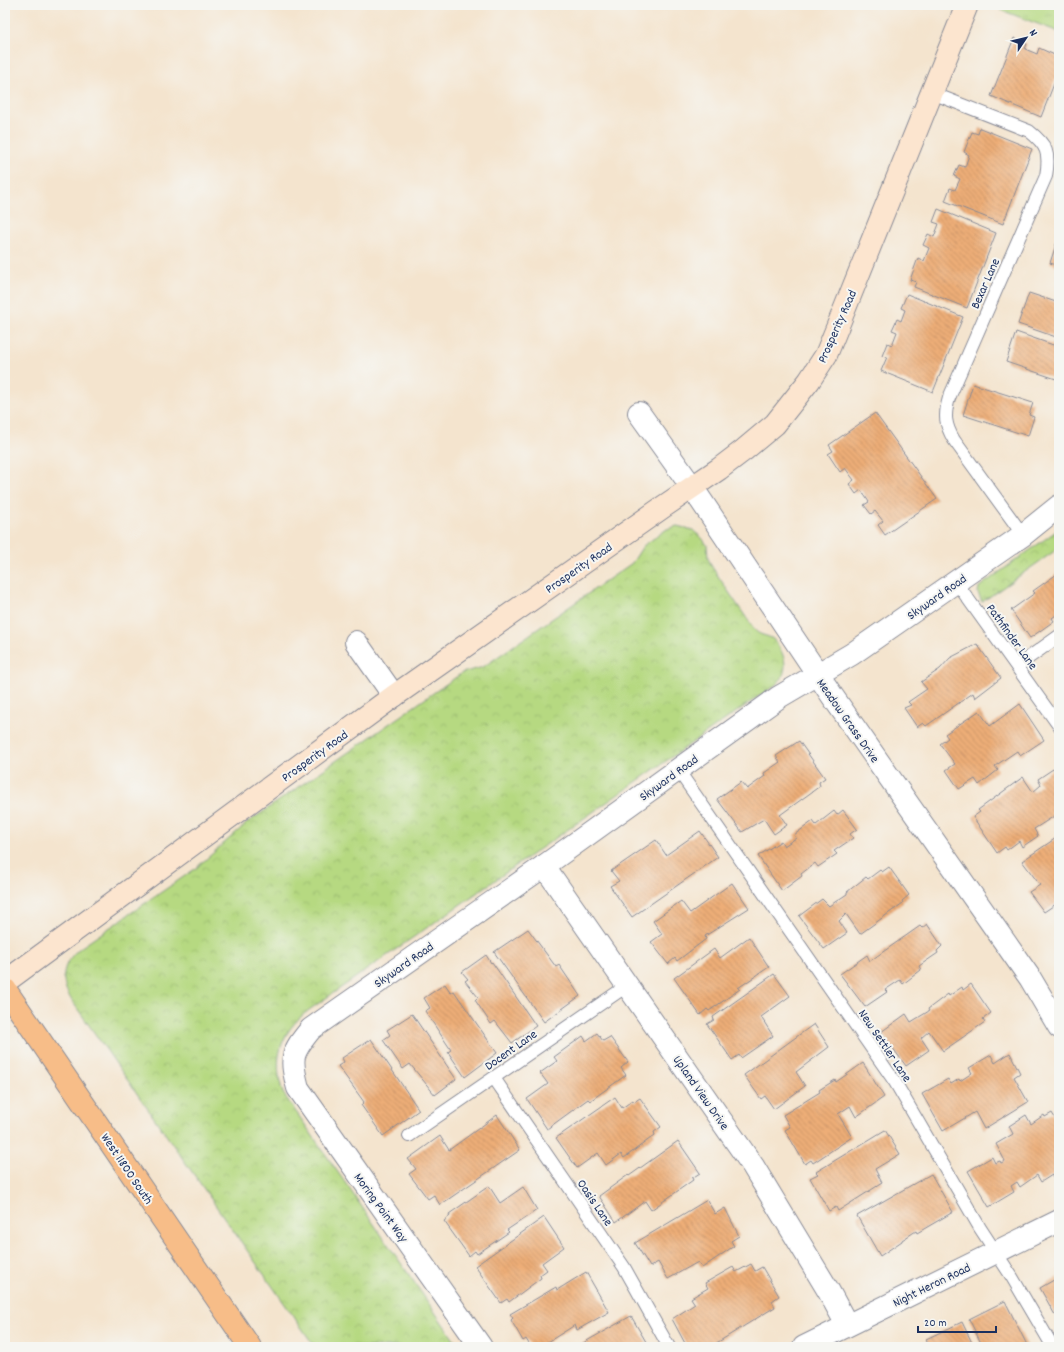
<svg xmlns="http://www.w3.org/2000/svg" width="1064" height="1352" viewBox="0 0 1064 1352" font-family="Dekko,sans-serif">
<defs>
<pattern id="grass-tufts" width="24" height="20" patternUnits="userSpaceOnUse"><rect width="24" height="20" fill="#b6d981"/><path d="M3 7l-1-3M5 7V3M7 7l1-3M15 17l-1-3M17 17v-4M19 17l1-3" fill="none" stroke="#9cbb72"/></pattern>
<pattern id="park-crowns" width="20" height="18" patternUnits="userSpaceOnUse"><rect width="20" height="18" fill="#b6d981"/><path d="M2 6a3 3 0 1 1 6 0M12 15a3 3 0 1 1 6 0" fill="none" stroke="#9cbb72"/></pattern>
<pattern id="building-back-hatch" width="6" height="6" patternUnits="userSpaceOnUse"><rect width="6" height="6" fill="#edad77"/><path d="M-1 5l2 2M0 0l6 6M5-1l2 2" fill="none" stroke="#bf8d65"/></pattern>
</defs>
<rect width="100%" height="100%" fill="#f6f6f2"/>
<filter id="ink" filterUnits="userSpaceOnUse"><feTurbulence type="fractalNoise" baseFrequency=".025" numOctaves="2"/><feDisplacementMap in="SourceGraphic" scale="8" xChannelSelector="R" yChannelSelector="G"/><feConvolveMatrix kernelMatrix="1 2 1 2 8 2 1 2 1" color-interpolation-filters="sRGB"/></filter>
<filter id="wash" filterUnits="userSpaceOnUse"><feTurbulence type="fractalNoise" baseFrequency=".012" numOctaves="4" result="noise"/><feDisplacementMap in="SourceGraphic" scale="16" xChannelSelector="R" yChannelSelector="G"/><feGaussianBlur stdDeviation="0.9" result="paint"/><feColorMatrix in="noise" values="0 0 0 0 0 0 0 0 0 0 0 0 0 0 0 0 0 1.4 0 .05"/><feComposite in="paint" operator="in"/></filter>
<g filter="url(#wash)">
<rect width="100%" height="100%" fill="#f4e4ce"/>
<path fill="url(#grass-tufts)" stroke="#688470" d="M1003,5H1059V32L1001,10Z"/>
<g fill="url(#park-crowns)" stroke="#688470">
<path d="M677,526L693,530L702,538L707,545L708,558L712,567C726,588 740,609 755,630C759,636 769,635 774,640C776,642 777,645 779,647C791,667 784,682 765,692L309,1010C280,1032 272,1059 283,1093L459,1347H315L72,1001C59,980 61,964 80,948L195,869L247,823L462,673L480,668L486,665L632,563L643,546L667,529Z"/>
<path d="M1059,529V548L982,602L978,593L979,587Z"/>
</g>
<g id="blocks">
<g fill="url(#building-back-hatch)">
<path d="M1014,38L1027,44L1025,49L1037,54L1039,48L1059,57L1057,62L1059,63V71L1041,117L991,96Z"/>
<path d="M980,128L1032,149L1003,224L945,201L950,188L955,190L960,179L954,176L959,165L965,167L969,155L964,152L972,132L978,134Z"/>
<path d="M938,209L996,233L967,308L914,287L916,282L910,280L918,258L924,261L929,248L923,245L928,234L934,237L939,224L933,222Z"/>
<path d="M1059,235V266L1050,263Z"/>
<path d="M1029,293L1059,303V338L1018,324Z"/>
<path d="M907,294L963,317L933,392L881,371L887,357L882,356L887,343L892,345L897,332L892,330L897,319L901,321L905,310L901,308Z"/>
<path d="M1016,332L1059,347V380L1006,362Z"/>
<path d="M973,384L1033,403L1029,415L1034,417L1028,436L963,415Z"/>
<path d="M875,413L937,499L885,535L878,525L883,521L875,511L871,514L864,505L869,502L861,490L856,494L849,484L854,480L845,468L840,472L828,454L833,451L829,445Z"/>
<path d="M1057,574L1059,577V613L1052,618L1054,621L1030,638L1011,610L1035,593L1033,591Z"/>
<path d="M977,644L1001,678L975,698L973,693L926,726L923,723L917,727L904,708L911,705L908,702L927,689L921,682L940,669L950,658Z"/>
<path d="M1020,704L1044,740L1020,756L1017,751L995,766L998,770L979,785L975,779L959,789L946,770L955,764L940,744L948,738L945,734L979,711L990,726Z"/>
<path d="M799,741L825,778L819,782L820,786L780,815L787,825L774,834L764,819L742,832L717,799L741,782L747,789L765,776L764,773L780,762L776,756Z"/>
<path d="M1059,765V813L1034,829L1038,836L1022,847L1019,841L1007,850L1005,847L997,853L973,817L980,812L978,810L1023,777L1033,792L1041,785L1038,779Z"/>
<path d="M843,810L857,829L850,834L853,838L834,851L837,854L818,867L815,863L801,874L802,876L782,891L758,856L781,841L784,846L796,838L794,835L813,821L816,825L834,811L837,815Z"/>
<path d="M700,831L718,857L632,917L610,886L619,881L611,871L656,840L666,855Z"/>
<path d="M1059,836V902L1044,912L1029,892L1040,885L1022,861Z"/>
<path d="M889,867L909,895L902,901L903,903L860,934L846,914L839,921L847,933L824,949L799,916L822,899L829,906L847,894V892L866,877L868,879L880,870L882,872Z"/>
<path d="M732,883L749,908L705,936L706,939L677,961L675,958L668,964L651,942L662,934L653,921L681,901L690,913Z"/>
<path d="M927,924L942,946L937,951L938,953L919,966L921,970L903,984L900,980L885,990L887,992L865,1007L840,974L867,955L870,961L920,926L922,928Z"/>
<path d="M528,929L556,967L559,965L580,996L544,1022L494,952Z"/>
<path d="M749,937L769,967L738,988L740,989L709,1011L707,1009L700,1015L674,978L714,949L720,958Z"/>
<path d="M486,955L491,963L492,962L536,1026L512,1043L495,1021L491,1024L475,1000L478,997L465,981L468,979L462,972Z"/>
<path d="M774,974L790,996L761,1017L773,1036L741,1058L739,1055L732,1060L707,1024L714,1020L713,1017Z"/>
<path d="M445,984L451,993L454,991L497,1053L465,1077L448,1052L451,1050L425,1011L430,1008L424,998Z"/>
<path d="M971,984L991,1013L983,1019L985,1022L943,1051L929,1031L921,1038L929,1050L906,1066L881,1032L906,1014L911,1022L929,1011L928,1009L948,994L949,996L962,987L963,990Z"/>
<path d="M412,1014L456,1079L435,1095L410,1064L403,1069L383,1040L390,1035L387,1030Z"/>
<path d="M814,1024L829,1047L796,1072L805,1086L774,1109L765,1096L761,1099L744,1075Z"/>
<path d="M597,1033L603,1041L610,1037L628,1062L621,1068L626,1075L590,1101L588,1099L547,1129L527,1099L548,1084L540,1073L557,1061L554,1057L583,1036L586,1041Z"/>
<path d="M371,1039L419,1110L383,1136L361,1105L364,1102L338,1066L344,1062L342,1058Z"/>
<path d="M1010,1053L1020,1073L1014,1077L1028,1102L984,1129L975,1112L943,1131L922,1094L948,1079L951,1084L959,1079L960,1081L972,1073L969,1068L991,1055L995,1063Z"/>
<path d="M863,1063L884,1097L856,1117L850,1106L838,1114L852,1137L813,1163L811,1160L805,1164L785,1130L790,1127L783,1115L820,1092L819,1090L835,1080L836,1082Z"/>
<path d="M615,1097L622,1108L633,1100L634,1102L640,1098L661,1127L654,1132L655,1135L624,1158L621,1154L606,1165L598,1153L577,1168L556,1138Z"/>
<path d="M1052,1113L1059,1125V1174L1053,1178L1052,1175L1041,1182L1037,1175L1020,1187L1017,1182L1011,1186L1014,1192L989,1207L968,1171L992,1157L995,1163L1000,1161L1001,1163L1005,1161L996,1144L1013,1134L1009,1126L1026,1115L1031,1124L1044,1115L1045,1117Z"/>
<path d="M497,1115L520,1150L440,1205L434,1195L428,1199L409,1174L416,1169L408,1159L440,1136L449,1150Z"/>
<path d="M885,1130L900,1154L875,1169L882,1183L838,1211L836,1207L829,1211L810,1178L818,1174L816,1172Z"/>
<path d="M678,1141L700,1173L692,1178L693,1180L651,1210L645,1201L616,1222L599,1196L628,1175L629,1176Z"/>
<path d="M931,1174L953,1212L917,1233L916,1231L902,1240V1241L880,1256L857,1216Z"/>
<path d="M489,1186L500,1203L523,1187L537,1210L507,1230L509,1232L477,1254L475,1251L469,1256L444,1221L450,1216L449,1214Z"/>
<path d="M707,1200L715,1214L725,1208L739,1236L731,1241L734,1246L702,1268L698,1262L668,1279L658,1262L650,1267L635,1243Z"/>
<path d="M544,1217L564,1247L542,1263L547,1270L540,1275L541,1278L509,1302L507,1299L501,1303L475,1266Z"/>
<path d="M751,1264L755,1271L762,1267L779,1296L772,1301L775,1307L710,1347H687L672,1319L695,1304L691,1298L708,1288L705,1283L733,1267L736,1272Z"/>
<path d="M586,1272L609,1312L577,1330L575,1325L540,1347H531L526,1339L523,1341L511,1320L513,1318L510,1314L556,1287L557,1290Z"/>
<path d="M1059,1277V1313L1055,1315L1040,1288Z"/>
<path d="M1005,1301L1028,1347H983L969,1319Z"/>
<path d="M631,1316L649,1347H576Z"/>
<path d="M962,1322L974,1347H930L926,1339Z"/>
</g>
</g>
</g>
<g filter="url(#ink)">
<use href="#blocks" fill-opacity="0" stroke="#888a96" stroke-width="1"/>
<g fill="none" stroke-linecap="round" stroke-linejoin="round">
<defs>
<g id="lane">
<path d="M932,93L1029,131C1047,145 1050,153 1046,176L949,398C944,415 945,425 954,440L1023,535"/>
<path d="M956,582L1059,726"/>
<path d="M1017,666L1059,636"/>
<path d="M678,770L895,1082L980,1228L1012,1277L1053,1347"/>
<path d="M494,1078L624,1267L669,1347"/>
<path d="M409,1136L628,985"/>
</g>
<g id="street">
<path d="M639,413L692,487L833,697L1030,978L1059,1027"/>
<path d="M356,642L394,696"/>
<path d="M544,866L753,1166L828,1290L847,1325"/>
<path d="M481,1347L298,1088C290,1058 291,1053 311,1029L544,866L779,697L852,654L1023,535L1059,506"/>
<path d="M804,1347L1059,1221"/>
</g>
<path id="secondary" d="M5,982L394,696L663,507L719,469L744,450L775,424L809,381L826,355L839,323L967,5"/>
<path id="primary" d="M5,989L250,1347"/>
</defs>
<use href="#lane" stroke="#888a96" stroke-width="14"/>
<use href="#street" stroke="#888a96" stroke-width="24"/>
<use href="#secondary" stroke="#888a96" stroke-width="24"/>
<use href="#primary" stroke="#888a96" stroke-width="24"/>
<use href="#lane" stroke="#fff" stroke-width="12"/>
<use href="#street" stroke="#fff" stroke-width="22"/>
<use href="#secondary" stroke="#fce5cf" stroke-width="22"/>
<use href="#primary" stroke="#f7bd88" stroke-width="22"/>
</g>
</g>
<g text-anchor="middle" stroke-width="4" stroke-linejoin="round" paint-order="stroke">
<g font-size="13" fill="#1b2f5e" stroke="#f6f6f2">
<text transform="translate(984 283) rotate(-66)" y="5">Bexar Lane</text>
<text transform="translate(836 326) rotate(-66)" y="5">Prosperity Road</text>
<text transform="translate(578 567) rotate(-35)" y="5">Prosperity Road</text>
<text transform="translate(936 596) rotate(-35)" y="5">Skyward Road</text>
<text transform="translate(1013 636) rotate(54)" y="5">Pathfinder Lane</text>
<text transform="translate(849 720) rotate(55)" y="5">Meadow Grass Drive</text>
<text transform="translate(314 755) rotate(-36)" y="5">Prosperity Road</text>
<text transform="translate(668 777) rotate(-36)" y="5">Skyward Road</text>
<text transform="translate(403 964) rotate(-35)" y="5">Skyward Road</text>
<text transform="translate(886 1045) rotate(56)" y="5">New Settler Lane</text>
<text transform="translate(510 1049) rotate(-35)" y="5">Docent Lane</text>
<text transform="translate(702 1092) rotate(55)" y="5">Upland View Drive</text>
<text transform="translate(128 1168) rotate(56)" y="5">West 11800 South</text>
<text transform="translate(596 1202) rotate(56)" y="5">Oasis Lane</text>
<text transform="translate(382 1207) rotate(54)" y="5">Moring Point Way</text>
<text transform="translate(931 1284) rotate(-26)" y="5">Night Heron Road</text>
</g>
</g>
<rect width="1064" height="1352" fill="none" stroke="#f6f6f2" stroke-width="20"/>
<g transform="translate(1026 38) rotate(55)" stroke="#f6f6f2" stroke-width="3" paint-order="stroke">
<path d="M0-3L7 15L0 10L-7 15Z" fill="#1b2f5e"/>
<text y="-6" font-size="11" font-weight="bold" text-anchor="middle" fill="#1b2f5e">N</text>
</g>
<path d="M918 1326v6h78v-6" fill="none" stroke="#1b2f5e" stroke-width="2"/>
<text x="924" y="1326" font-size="12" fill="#1b2f5e" stroke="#f6f6f2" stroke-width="3" paint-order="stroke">20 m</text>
</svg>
